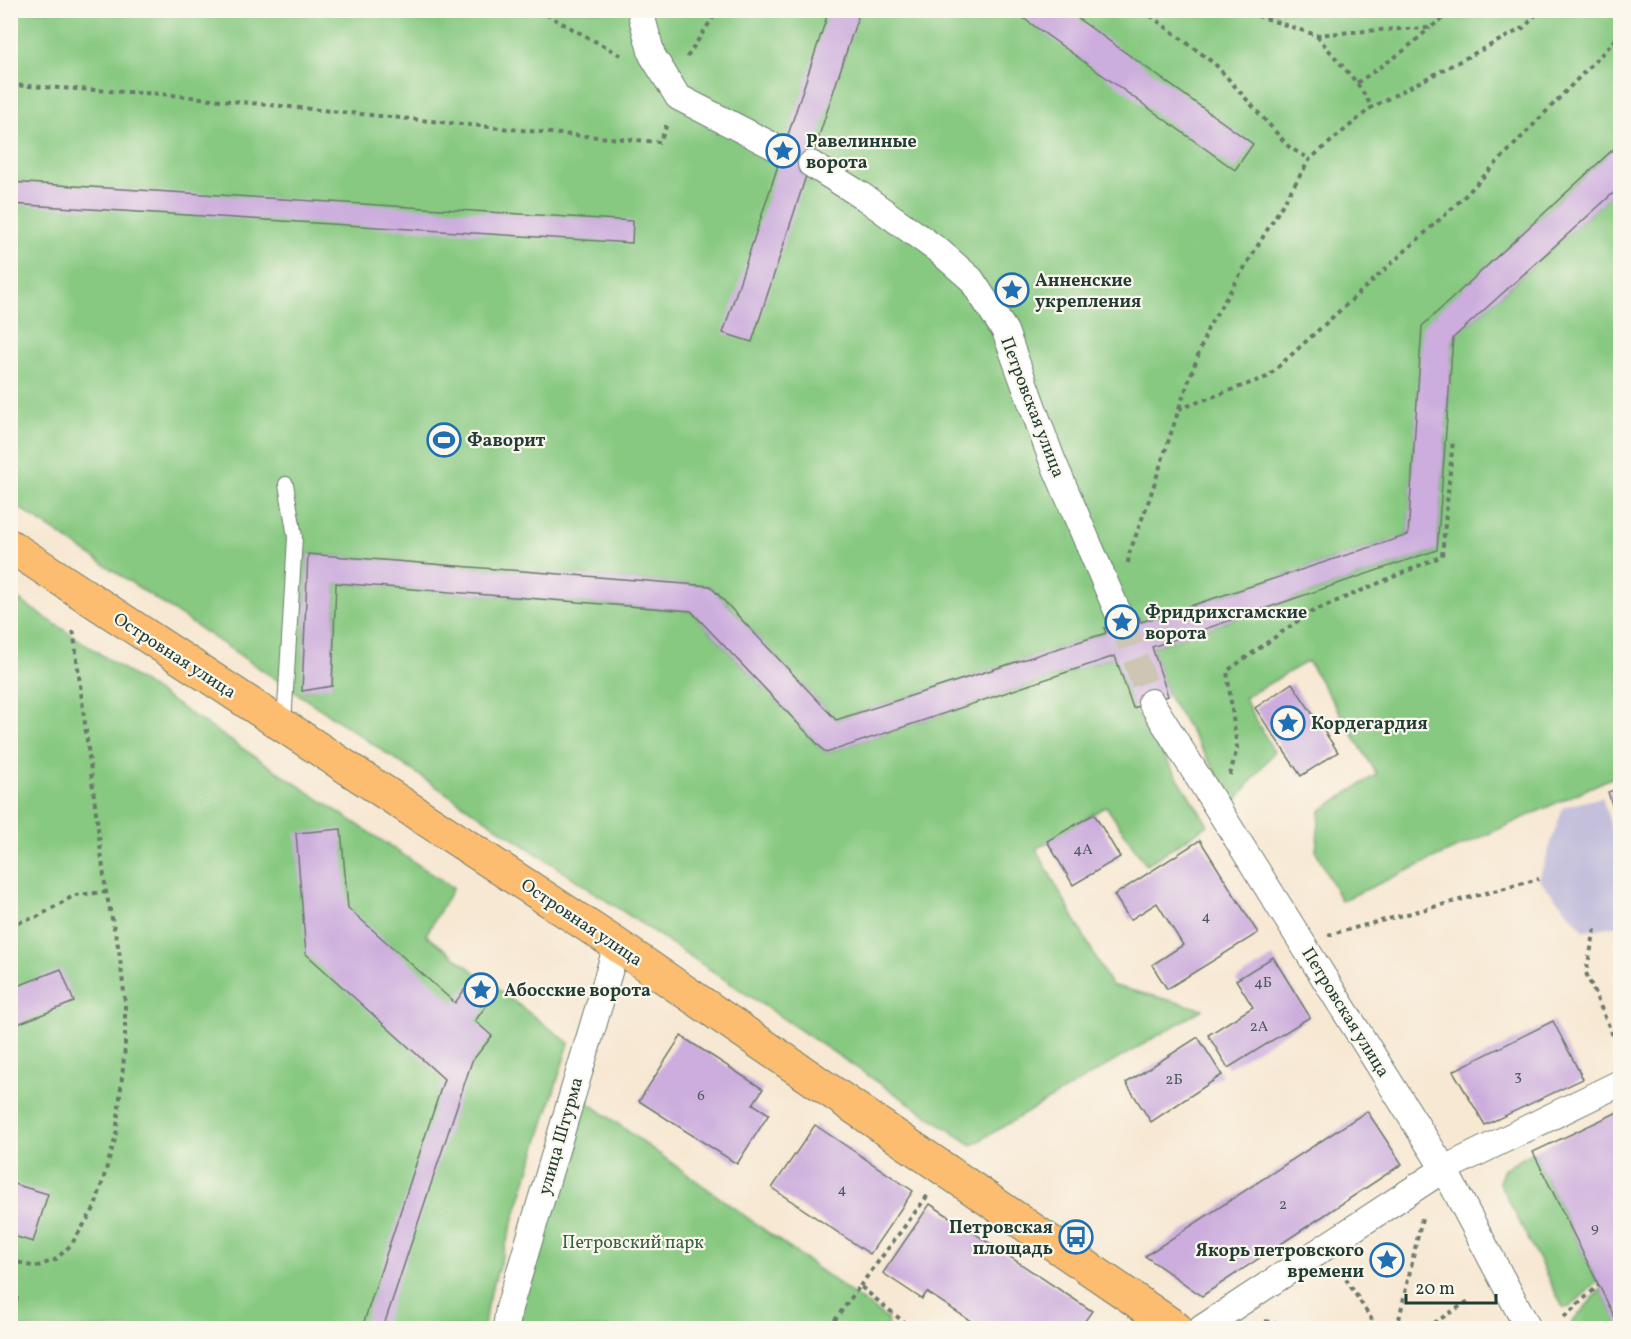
<svg xmlns="http://www.w3.org/2000/svg" width="1631" height="1339" viewBox="0 0 1631 1339" font-family="Vollkorn,serif">
<rect width="100%" height="100%" fill="#fbf7ec"/>
<filter id="ink" filterUnits="userSpaceOnUse"><feTurbulence type="fractalNoise" baseFrequency=".0167" numOctaves="2"/><feDisplacementMap in="SourceGraphic" scale="12" xChannelSelector="R" yChannelSelector="G"/><feConvolveMatrix kernelMatrix="1 2 1 2 8 2 1 2 1" color-interpolation-filters="sRGB"/></filter>
<filter id="wash" filterUnits="userSpaceOnUse"><feTurbulence type="fractalNoise" baseFrequency=".008" numOctaves="4" result="noise"/><feDisplacementMap in="SourceGraphic" scale="24" xChannelSelector="R" yChannelSelector="G"/><feGaussianBlur stdDeviation="1.35" result="paint"/><feColorMatrix in="noise" values="0 0 0 0 0 0 0 0 0 0 0 0 0 0 0 0 0 1.4 0 .05"/><feComposite in="paint" operator="in"/></filter>
<g filter="url(#wash)">
<rect width="100%" height="100%" fill="#f7e8d3"/>
<path fill="#c4c0db" d="M1602,797L1620,858V925L1585,931L1539,879L1563,807Z"/>
<g fill="#87c981" stroke="#53835a" stroke-width="1.5">
<path d="M10,11H1620V143L1423,326L1408,535L1141,622L1139,617L1104,628L1106,633L836,720L710,586L308,554L303,691L332,685L336,583L691,611L826,753L1115,656L1133,708L1208,825L1146,865L1106,806L1036,849L1111,985L1203,1009L972,1145L11,502Z"/>
<path d="M1620,187V774L1341,901L1316,851L1320,811L1377,774L1308,661L1244,698L1274,752L1235,802L1168,696L1152,647L1437,550L1453,338Z"/>
<path d="M10,594L453,888L426,935L569,1043L487,1305L484,1328H11Z"/>
<path d="M585,1100L887,1319L888,1328H519L521,1309Z"/>
<path d="M1533,1152L1597,1282L1570,1307H1563L1499,1182L1504,1169Z"/>
<path d="M1601,1289L1620,1328H1574L1571,1323Z"/>
</g>
<g id="blocks">
<g fill="#ccaddd">
<path d="M829,10H860L752,342L723,333Z"/>
<path d="M1012,10H1066L1253,144L1235,170Z"/>
<path d="M1620,143V187L1453,338L1437,550L1152,647L1168,696L1133,708L1115,656L826,753L691,611L336,583L332,686L302,691L308,554L710,586L836,720L1106,633L1104,628L1139,617L1141,622L1408,535L1422,326Z"/>
<path d="M10,182L633,221L632,243L10,204Z"/>
<path d="M1292,683L1338,752L1301,776L1255,708Z"/>
<path d="M1620,788V830L1608,792Z"/>
<path d="M1094,814L1120,857L1073,885L1047,841Z"/>
<path d="M341,829L348,908L455,1003L470,982L492,998L475,1021L492,1036L472,1061L383,1328H362L444,1079L306,954L296,833Z"/>
<path d="M1200,840L1258,933L1167,989L1152,965L1183,945L1157,903L1130,920L1114,895Z"/>
<path d="M1273,957L1310,1017L1228,1068L1208,1035L1253,1007L1236,980Z"/>
<path d="M61,969L74,1002L10,1027V989Z"/>
<path d="M1553,1021L1583,1079L1485,1125L1453,1071Z"/>
<path d="M681,1036L763,1089L753,1104L769,1114L737,1164L639,1101Z"/>
<path d="M1198,1037L1222,1075L1151,1122L1126,1083Z"/>
<path d="M1367,1111L1402,1164L1202,1296L1145,1256Z"/>
<path d="M1620,1111V1167L1618,1168L1620,1173V1328L1533,1152Z"/>
<path d="M815,1125L913,1191L870,1254L772,1188Z"/>
<path d="M10,1183L48,1194L33,1242L10,1235Z"/>
<path d="M930,1204L1092,1311L1080,1328H979L980,1327L927,1292L922,1299L883,1273Z"/>
<path d="M10,1295L18,1298L11,1320H10Z"/>
</g>
</g>
</g>
<g filter="url(#ink)">
<use href="#blocks" fill-opacity="0" stroke="#6b796c" stroke-width="1.5"/>
<g fill="none" stroke-linecap="round" stroke-linejoin="round">
<path stroke="#ccc6b3" stroke-width="26" stroke-dasharray="26 13" stroke-linecap="butt" d="M1122,622L1151,702"/>
<defs>
<path id="lane" d="M284,724L295,537L286,484"/>
<g id="street">
<path d="M640,10L652,55L678,97L783,151"/>
<path d="M811,164L861,195L939,251L971,279L1005,331L1051,457L1122,622"/>
<path d="M1151,702L1444,1169L1528,1328"/>
<path d="M506,1328L509,1308L617,945"/>
<path d="M1202,1328L1444,1169L1620,1083"/>
</g>
<path id="primary" d="M10,546L617,945L1176,1328"/>
</defs>
<use href="#lane" stroke="#6b796c" stroke-width="16"/>
<use href="#street" stroke="#6b796c" stroke-width="28"/>
<use href="#primary" stroke="#6b796c" stroke-width="35"/>
<g stroke="#6b796c" stroke-width="4" stroke-dasharray="4.5 4.5" stroke-linecap="butt">
<path d="M482,10L495,17L498,10"/>
<path d="M538,10L624,57"/>
<path d="M1143,10L1215,64L1290,148L1310,159"/>
<path d="M1240,10L1316,35L1357,83L1372,107"/>
<path d="M1316,35L1378,30L1430,28L1453,10"/>
<path d="M687,57L718,10"/>
<path d="M1357,83L1402,52L1430,28"/>
<path d="M10,85L161,94L560,134L660,142L667,124"/>
<path d="M1179,408L1208,328L1310,159L1372,107L1525,27L1540,10"/>
<path d="M1128,563L1129,554L1149,500L1179,409L1267,377L1461,200L1620,35"/>
<path d="M1230,775L1237,748L1227,671L1309,613L1442,556L1453,440"/>
<path d="M10,925L37,917L75,895L106,892"/>
<path d="M1595,929L1586,973L1620,1052"/>
<path d="M1328,935L1539,879"/>
<path d="M10,1260L35,1267L55,1260L71,1245L95,1207L116,1136L125,1048V1001L119,950L106,892L73,628"/>
<path d="M1341,1271L1377,1328"/>
<path d="M860,1286L928,1195"/>
<path d="M1564,1317L1599,1285"/>
<path d="M1265,1321L1296,1328"/>
<path d="M829,1328L860,1286L911,1328"/>
<path d="M1397,1328L1422,1218"/>
<path d="M1426,1328L1470,1300"/>
</g>
<use href="#lane" stroke="#fff" stroke-width="14"/>
<use href="#street" stroke="#fff" stroke-width="26"/>
<use href="#primary" stroke="#fcbd6f" stroke-width="33"/>
</g>
</g>
<defs>
<symbol id="sight-ring" viewBox="-11 -11 22 22"><circle r="9.5" fill="#fbf7ec" stroke="#1f6fb2" stroke-width="1.5"/><path d="M0-6L1.8-2.2L6-1.7L2.9 1.2L3.7 5.4L0 3.3L-3.7 5.4L-2.9 1.2L-6-1.7L-1.8-2.2Z" fill="#1f6fb2"/></symbol>
<symbol id="stadium-ring" viewBox="-11 -11 22 22"><circle r="9.5" fill="#fbf7ec" stroke="#1f6fb2" stroke-width="1.5"/><path d="M0-5a6.5 5 0 1 0 0 10a6.5 5 0 1 0 0-10ZM-3.5-1.8h7v3.6h-7Z" fill="#1f6fb2"/></symbol>
<symbol id="bus-ring" viewBox="-11 -11 22 22"><circle r="9.5" fill="#fbf7ec" stroke="#1f6fb2" stroke-width="1.5"/><path d="M-5-6H5V4H4V6H2V4H-2V6H-4V4H-5ZM-3.5-4V0h7V-4ZM-3.5 1.2v1.5H-2V1.2ZM2 1.2v1.5H3.5V1.2Z" fill="#1f6fb2"/></symbol>
</defs>
<g fill-rule="evenodd">
<use href="#sight-ring" x="764" y="132" width="38" height="38"/>
<use href="#sight-ring" x="993" y="271" width="38" height="38"/>
<use href="#stadium-ring" x="425" y="421" width="38" height="38"/>
<use href="#sight-ring" x="1103" y="603" width="38" height="38"/>
<use href="#sight-ring" x="1269" y="704" width="38" height="38"/>
<use href="#sight-ring" x="462" y="971" width="38" height="38"/>
<use href="#bus-ring" x="1057" y="1218" width="38" height="38"/>
<use href="#sight-ring" x="1368" y="1241" width="38" height="38"/>
</g>
<g text-anchor="middle" stroke-width="4.5" stroke-linejoin="round" paint-order="stroke">
<g font-size="15" fill="#4a595e">
<text x="1083" y="854">4А</text>
<text x="1206" y="921">4</text>
<text x="1263" y="987">4Б</text>
<text x="1259" y="1031">2А</text>
<text x="1518" y="1080">3</text>
<text x="1174" y="1084">2Б</text>
<text x="701" y="1100">6</text>
<text x="842" y="1194">4</text>
<text x="1283" y="1209">2</text>
<text x="1595" y="1232">9</text>
</g>
<g font-size="18" font-weight="bold" fill="#1f3d34" stroke="#fbf7ec" text-anchor="start">
<text x="806" y="147">Равелинные<tspan x="806" dy="21">ворота</tspan></text>
<text x="1035" y="286">Анненские<tspan x="1035" dy="21">укрепления</tspan></text>
<text x="467" y="446">Фаворит</text>
<text x="1145" y="618">Фридрихсгамские<tspan x="1145" dy="21">ворота</tspan></text>
<text x="1311" y="729">Кордегардия</text>
<text x="504" y="996">Абосские ворота</text>
<text x="1053" y="1233" text-anchor="end">Петровская<tspan x="1053" dy="21">площадь</tspan></text>
<text x="1364" y="1256" text-anchor="end">Якорь петровского<tspan x="1364" dy="21">времени</tspan></text>
</g>
<g font-size="18" fill="#1f3d34" stroke="#fbf7ec">
<text transform="translate(1033 407) rotate(69)" y="6">Петровская улица</text>
<text transform="translate(175 655) rotate(33)" y="6">Островная улица</text>
<text transform="translate(582 922) rotate(34)" y="6">Островная улица</text>
<text transform="translate(1346 1012) rotate(58)" y="6">Петровская улица</text>
<text transform="translate(560 1136) rotate(-74)" y="6">улица Штурма</text>
</g>
<g font-size="18" fill="#396047" stroke="#fbf7ec">
<text x="633" y="1248">Петровский парк</text>
</g>
</g>
<rect width="1631" height="1339" fill="none" stroke="#fbf7ec" stroke-width="36"/>
<path d="M1406 1294v9h90v-9" fill="none" stroke="#1f3d34" stroke-width="3"/>
<text x="1415" y="1294" font-size="18" fill="#1f3d34" stroke="#fbf7ec" stroke-width="4.5" paint-order="stroke">20 m</text>
</svg>
